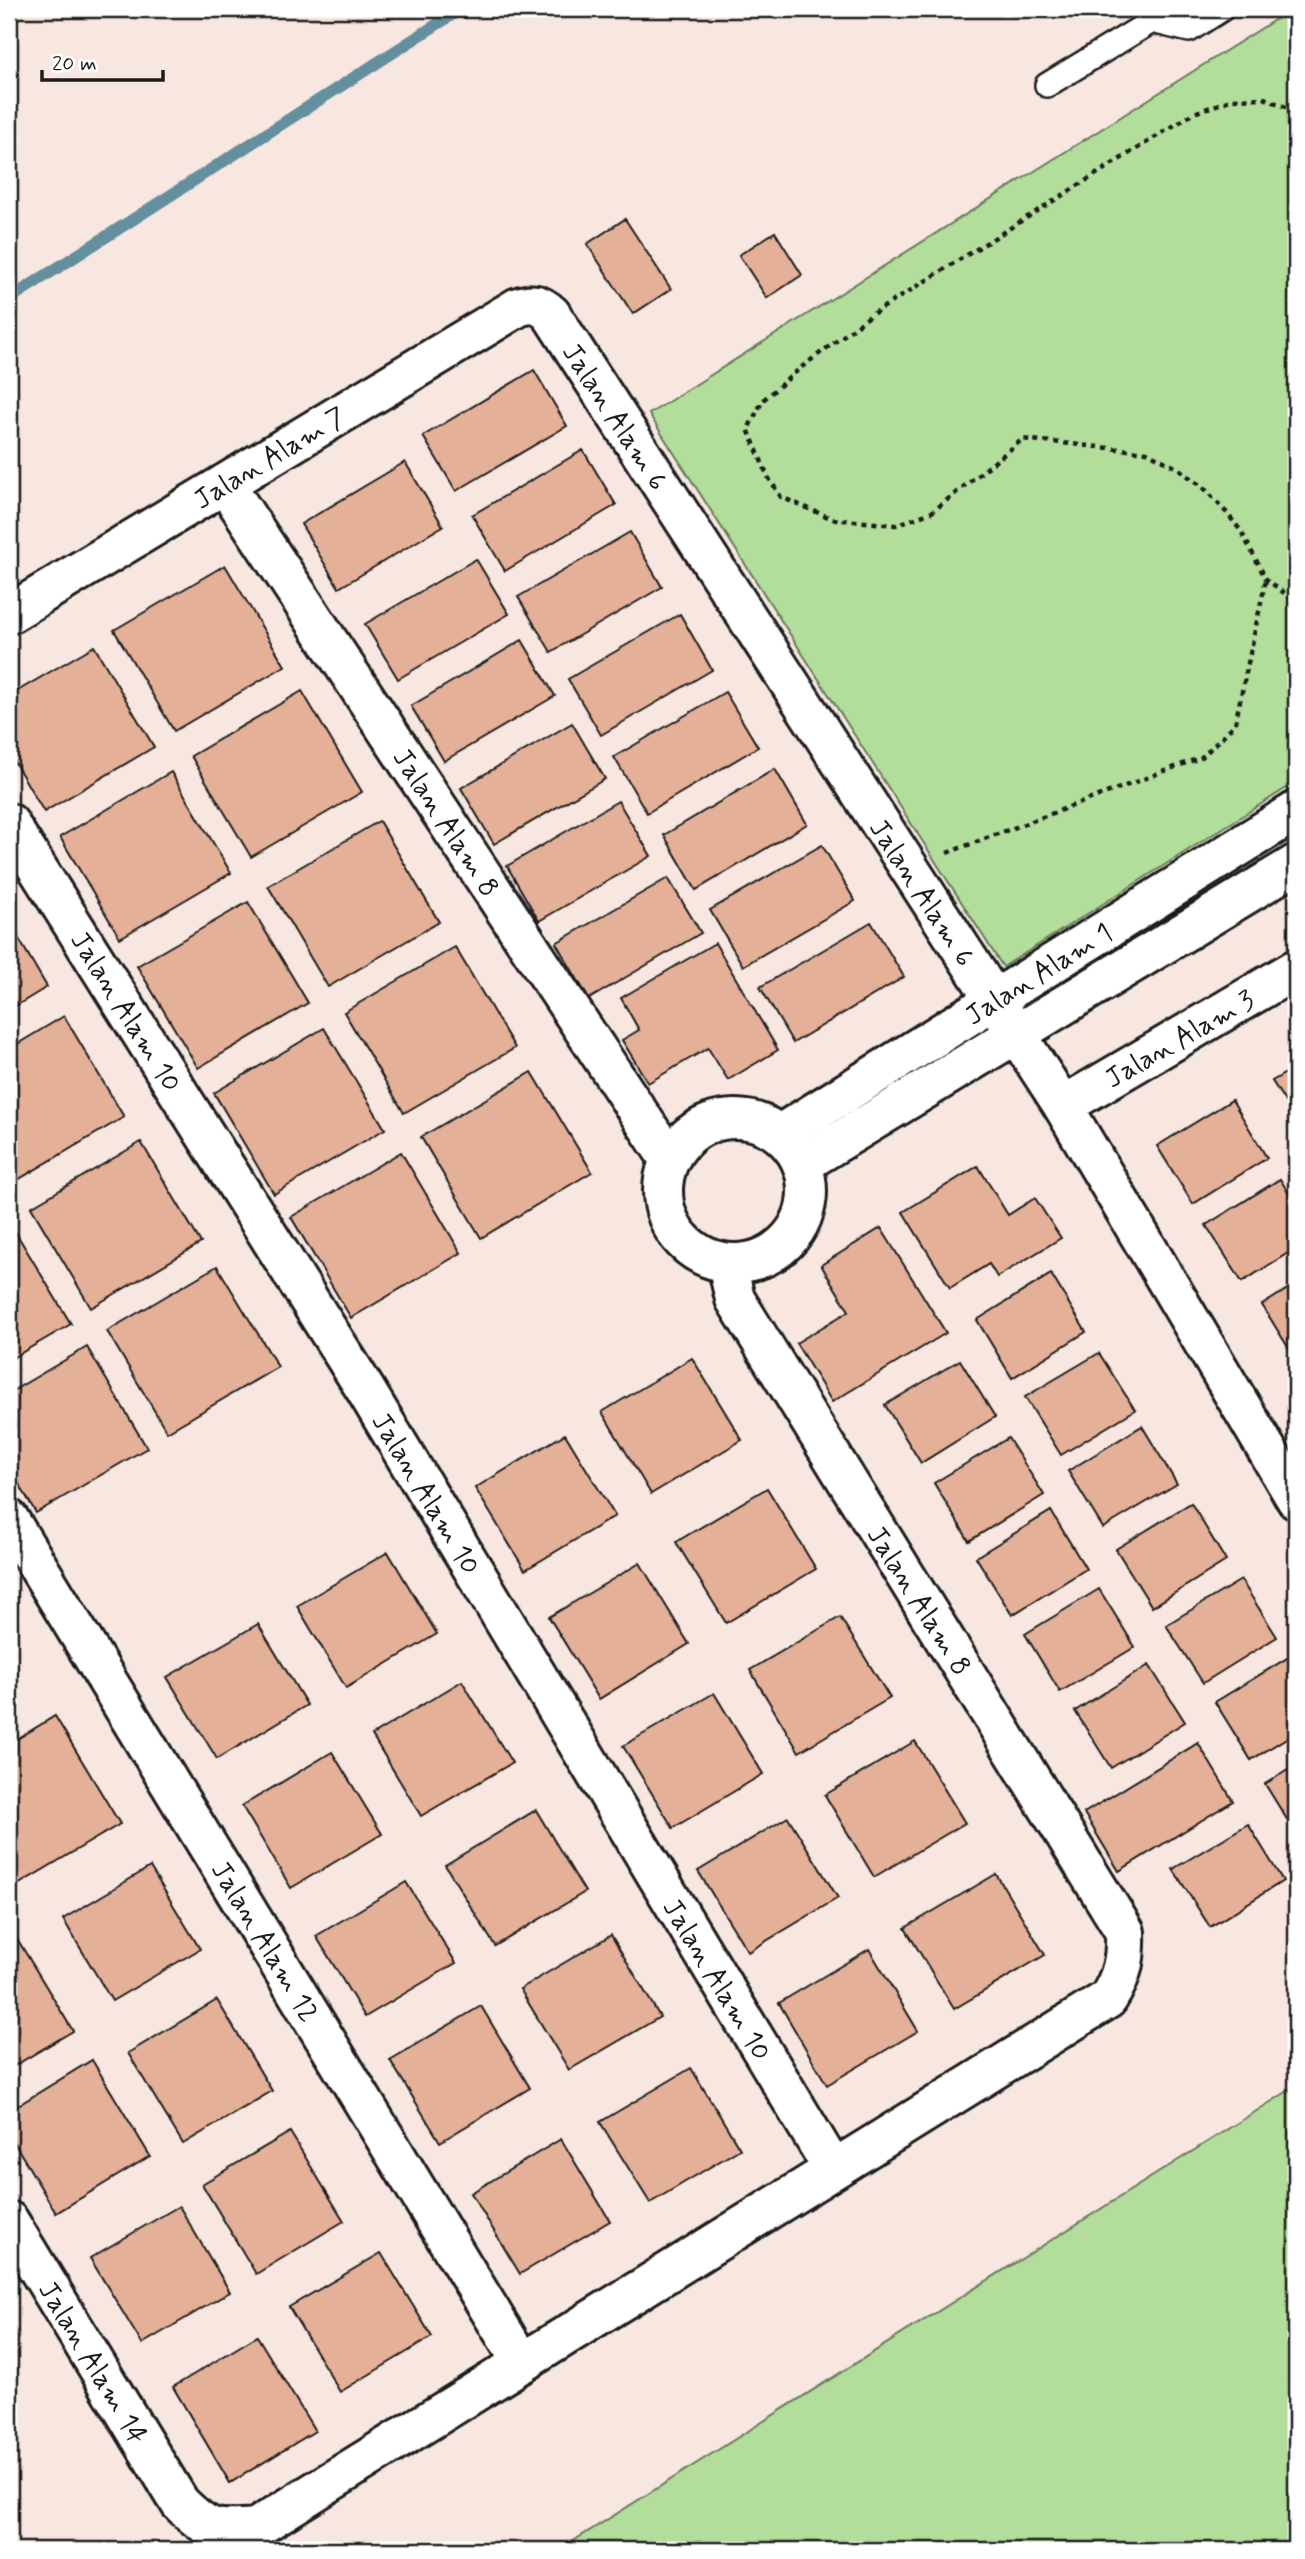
<svg xmlns="http://www.w3.org/2000/svg" width="1305" height="2559" viewBox="0 0 1305 2559" font-family="Mynerve,sans-serif">
<rect width="100%" height="100%" fill="#f7e7e0"/>
<filter id="ink" filterUnits="userSpaceOnUse"><feTurbulence type="fractalNoise" baseFrequency=".0143" numOctaves="2"/><feDisplacementMap in="SourceGraphic" scale="14" xChannelSelector="R" yChannelSelector="G"/><feConvolveMatrix kernelMatrix="1 2 1 2 8 2 1 2 1" color-interpolation-filters="sRGB"/></filter>
<g filter="url(#ink)">
<g fill="#b2dd9b" stroke="#677c5c" stroke-width="2">
<path d="M1292,9H1296V782L1003,967L649,414Z"/>
<path d="M1296,2086V2550H559Z"/>
</g>
<g fill="none" stroke-linecap="round" stroke-linejoin="round">
<path stroke="#638f9e" stroke-width="12" d="M9,299L461,9"/>
</g>
<g fill="#e5b098" stroke="#1c1c1c" stroke-width="2">
<path d="M625,219L671,289L633,314L587,244Z"/>
<path d="M775,232L802,275L767,298L739,255Z"/>
<path d="M534,370L567,426L456,491L423,436Z"/>
<path d="M583,450L616,505L505,571L472,515Z"/>
<path d="M405,462L443,526L339,588L301,524Z"/>
<path d="M630,532L662,587L551,652L518,597Z"/>
<path d="M476,559L509,614L398,679L365,624Z"/>
<path d="M225,565L285,666L174,731L114,630Z"/>
<path d="M680,614L712,670L601,735L568,679Z"/>
<path d="M522,640L555,696L444,761L411,706Z"/>
<path d="M94,646L154,747L44,812L9,753V696Z"/>
<path d="M302,691L362,792L251,857L191,756Z"/>
<path d="M725,692L758,747L647,813L614,757Z"/>
<path d="M572,723L605,779L494,844L461,788Z"/>
<path d="M775,769L807,824L696,890L664,835Z"/>
<path d="M171,772L231,873L120,938L60,837Z"/>
<path d="M618,801L651,856L539,921L507,866Z"/>
<path d="M379,821L439,922L328,987L268,886Z"/>
<path d="M822,845L855,901L743,966L710,910Z"/>
<path d="M668,878L701,933L589,999L556,943Z"/>
<path d="M248,902L308,1003L198,1068L137,966Z"/>
<path d="M9,922L47,987L9,1010Z"/>
<path d="M871,922L904,977L793,1043L760,987Z"/>
<path d="M715,943L778,1050L728,1080L708,1048L648,1083L622,1040L639,1030L621,998Z"/>
<path d="M455,947L515,1048L404,1113L344,1012Z"/>
<path d="M64,1016L124,1117L14,1182L9,1173V1049Z"/>
<path d="M324,1028L385,1129L274,1194L214,1093Z"/>
<path d="M1296,1067V1119L1272,1081Z"/>
<path d="M532,1072L592,1172L481,1238L421,1137Z"/>
<path d="M1232,1100L1267,1158L1193,1204L1157,1146Z"/>
<path d="M141,1142L201,1243L91,1308L31,1207Z"/>
<path d="M401,1152L461,1253L351,1318L291,1217Z"/>
<path d="M978,1166L1008,1215L1035,1198L1061,1238L997,1277L989,1264L950,1288L903,1212Z"/>
<path d="M1280,1179L1296,1205V1248L1242,1282L1206,1225Z"/>
<path d="M10,1223L71,1324L9,1360V1224Z"/>
<path d="M881,1228L946,1333L832,1402L796,1343L849,1311L821,1265Z"/>
<path d="M217,1266L278,1367L167,1432L107,1331Z"/>
<path d="M1051,1274L1086,1332L1012,1378L977,1320Z"/>
<path d="M1296,1284V1360L1262,1305Z"/>
<path d="M87,1347L147,1448L36,1513L9,1467V1393Z"/>
<path d="M1099,1353L1135,1410L1061,1455L1025,1397Z"/>
<path d="M692,1358L742,1440L651,1494L602,1412Z"/>
<path d="M960,1360L995,1417L921,1463L885,1405Z"/>
<path d="M1142,1426L1177,1484L1103,1528L1068,1471Z"/>
<path d="M565,1434L615,1516L525,1570L475,1488Z"/>
<path d="M1008,1438L1044,1495L969,1541L934,1483Z"/>
<path d="M767,1488L816,1569L726,1623L676,1542Z"/>
<path d="M1191,1503L1226,1561L1152,1607L1116,1549Z"/>
<path d="M1051,1511L1086,1569L1012,1615L976,1557Z"/>
<path d="M388,1552L437,1634L346,1688L297,1606Z"/>
<path d="M640,1563L689,1644L599,1699L549,1617Z"/>
<path d="M1241,1580L1277,1637L1203,1683L1166,1625Z"/>
<path d="M1099,1589L1135,1647L1060,1692L1025,1634Z"/>
<path d="M840,1617L890,1698L799,1752L750,1670Z"/>
<path d="M258,1624L307,1705L217,1759L167,1677Z"/>
<path d="M1289,1657L1296,1669V1732L1251,1760L1215,1702Z"/>
<path d="M1149,1665L1185,1722L1111,1768L1075,1711Z"/>
<path d="M462,1681L512,1763L421,1816L372,1735Z"/>
<path d="M714,1693L763,1774L673,1828L623,1746Z"/>
<path d="M55,1716L120,1824L9,1890V1744Z"/>
<path d="M915,1741L965,1823L874,1877L825,1795Z"/>
<path d="M1198,1743L1233,1801L1119,1871L1084,1813Z"/>
<path d="M332,1752L382,1834L291,1888L242,1806Z"/>
<path d="M1296,1765V1834L1265,1784Z"/>
<path d="M536,1810L585,1892L495,1946L445,1865Z"/>
<path d="M788,1817L838,1898L748,1952L698,1871Z"/>
<path d="M1248,1824L1283,1881L1210,1927L1173,1869Z"/>
<path d="M150,1867L200,1949L112,2001L63,1919Z"/>
<path d="M996,1874L1045,1955L954,2009L905,1928Z"/>
<path d="M406,1882L456,1963L365,2017L316,1936Z"/>
<path d="M611,1935L660,2017L569,2070L520,1989Z"/>
<path d="M16,1937L73,2031L9,2069V1941Z"/>
<path d="M869,1949L918,2031L827,2085L779,2003Z"/>
<path d="M217,2000L272,2091L183,2144L128,2053Z"/>
<path d="M481,2006L530,2088L440,2142L390,2060Z"/>
<path d="M92,2060L150,2156L56,2213L9,2134V2111Z"/>
<path d="M691,2068L740,2149L650,2203L600,2122Z"/>
<path d="M290,2132L344,2221L256,2274L202,2184Z"/>
<path d="M561,2139L610,2221L520,2274L471,2193Z"/>
<path d="M179,2206L230,2292L142,2344L90,2258Z"/>
<path d="M381,2253L432,2337L340,2392L289,2307Z"/>
<path d="M257,2336L315,2431L230,2483L173,2387Z"/>
</g>
<g fill="none" stroke-linecap="round" stroke-linejoin="round">
<defs>
<path id="service" d="M1047,85L1152,21L1189,30L1222,9"/>
<g id="minor">
<path d="M225,484L669,1159"/>
<path d="M9,614L518,307C533,302 540,304 551,314L1063,1106L1296,1499"/>
<path d="M9,823L365,1389L833,2169"/>
<path d="M1063,1106L1296,969"/>
<circle cx="735" cy="1191" r="72"/>
<path d="M780,1134L1296,811"/>
<path d="M802,1164L1296,864"/>
<path d="M9,1519L522,2363"/>
<path d="M9,2221L180,2503C209,2532 216,2531 256,2528L1108,1999C1122,1977 1126,1959 1125,1932L735,1299L727,1264"/>
</g>
</defs>
<use href="#service" stroke="#1c1c1c" stroke-width="28"/>
<use href="#minor" stroke="#1c1c1c" stroke-width="44"/>
<g stroke="#1c1c1c" stroke-width="4.5" stroke-dasharray="5 5" stroke-linecap="butt">
<path d="M1296,111L1264,98L1233,99L1194,113L871,315L803,366L763,400L748,429L768,477L781,497L833,519L896,525L932,512L1023,439L1147,452L1179,469L1205,489L1226,512L1241,531L1266,579L1296,602"/>
<path d="M947,853L1202,757L1235,724L1266,579"/>
</g>
<use href="#service" stroke="#fff" stroke-width="23"/>
<use href="#minor" stroke="#fff" stroke-width="38"/>
</g>
</g>
<g text-anchor="middle" stroke-width="5" stroke-linejoin="round" paint-order="stroke">
<g font-size="28" fill="#1c1c1c" stroke="#fff">
<text transform="translate(616 416) rotate(57)" y="10">Jalan Alam 6</text>
<text transform="translate(269 457) rotate(-31)" y="10">Jalan Alam 7</text>
<text transform="translate(447 822) rotate(57)" y="10">Jalan Alam 8</text>
<text transform="translate(923 892) rotate(57)" y="10">Jalan Alam 6</text>
<text transform="translate(1038 973) rotate(-32)" y="10">Jalan Alam 1</text>
<text transform="translate(127 1011) rotate(58)" y="10">Jalan Alam 10</text>
<text transform="translate(1179 1038) rotate(-30)" y="10">Jalan Alam 3</text>
<text transform="translate(427 1493) rotate(59)" y="10">Jalan Alam 10</text>
<text transform="translate(920 1600) rotate(58)" y="10">Jalan Alam 8</text>
<text transform="translate(266 1941) rotate(59)" y="10">Jalan Alam 12</text>
<text transform="translate(718 1979) rotate(59)" y="10">Jalan Alam 10</text>
<text transform="translate(94 2362) rotate(59)" y="10">Jalan Alam 14</text>
</g>
</g>
<rect width="1305" height="2559" fill="none" stroke="#fff" stroke-width="35"/>
<rect x="18" y="18" width="1270" height="2524" fill="none" stroke="#1c1c1c" stroke-width="2.5" filter="url(#ink)"/>
<path d="M42 70v10h121v-10" fill="none" stroke="#1c1c1c" stroke-width="3.5"/>
<text x="52" y="70" font-size="21" fill="#1c1c1c" stroke="#ffffff" stroke-width="5" paint-order="stroke">20 m</text>
</svg>
